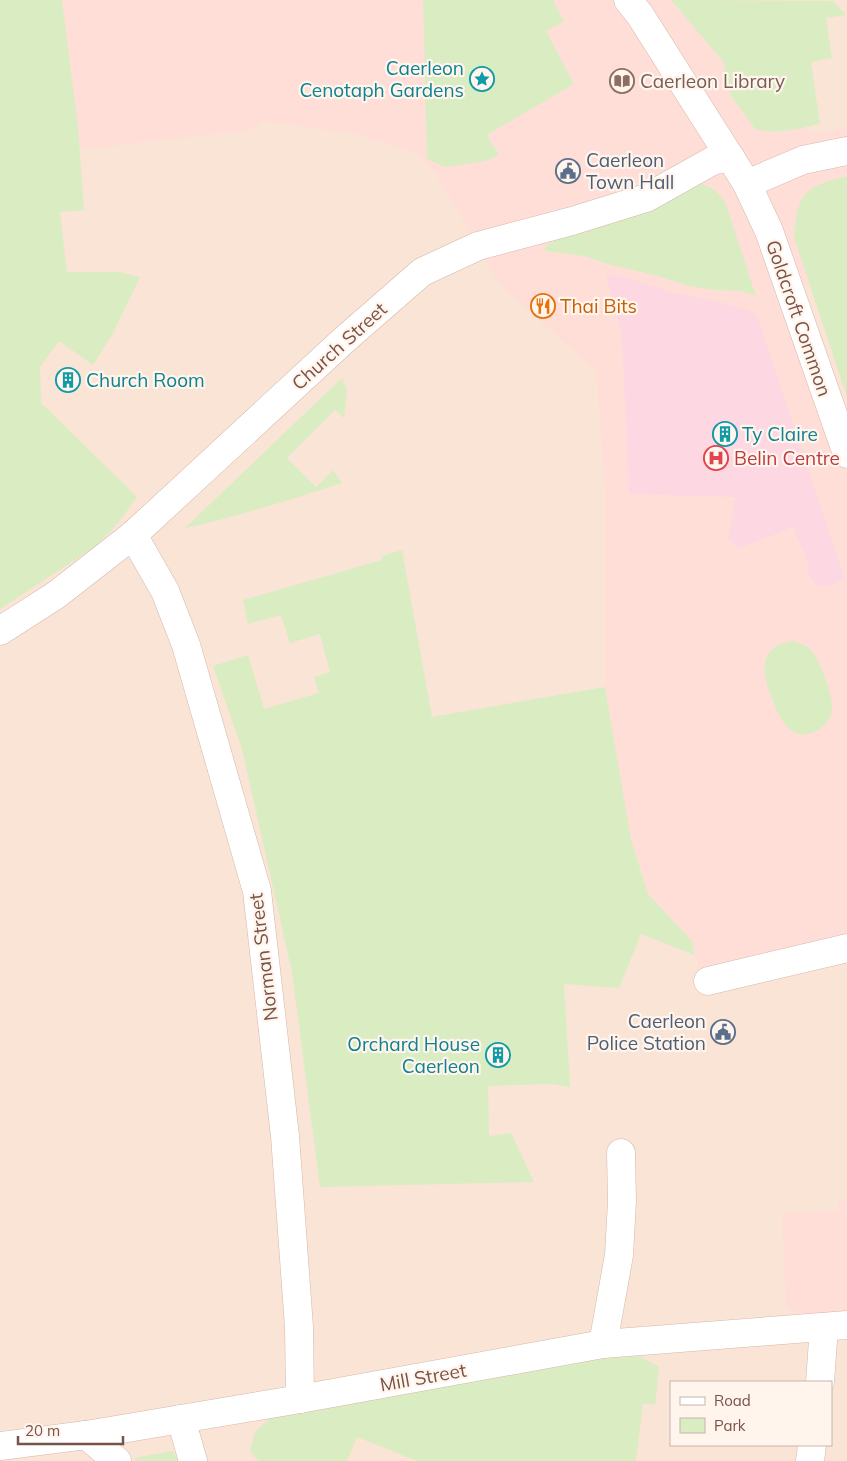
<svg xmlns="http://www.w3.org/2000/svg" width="847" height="1461" viewBox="0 0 847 1461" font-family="Mulish,sans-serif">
<rect width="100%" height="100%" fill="#fef1e5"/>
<path fill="#f9e4d5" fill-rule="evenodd" d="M0,0H847V1461H0ZM671,1382H831V1445H671Z"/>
<g fill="#ffded8">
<path d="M62,0H779L784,71L808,133L847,128V283L794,286L750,191L847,475V938L701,976L692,941L648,894L631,839L605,687L606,499L596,371L496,281L478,246L436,174L417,153L352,133L263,121L246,131L79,149Z"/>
<path d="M839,1200H847V1325L824,1327L786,1306L782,1213L838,1211Z"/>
</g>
<path fill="#fdd7e1" d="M606,275L628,278L670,292L716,301L750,311L757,316L845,579L827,587L816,585L808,574V563L793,527L737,549L728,537L736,497L629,494L622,336Z"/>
<g fill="#daedc2">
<path d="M0,0H62L78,126L84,210L60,212L67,272H120L140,277L113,333L93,365L59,341L40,367L41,403L137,497L118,523L97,545L0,609Z"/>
<path d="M423,0H553L564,22L546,31L574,84L487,135L499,155L486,161L445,167L427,159Z"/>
<path d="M671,0L833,1L846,15L826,18L832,58L811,62L820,124C797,129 778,135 755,129L733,99L722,80L725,64Z"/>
<path d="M847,176V397L794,237C797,193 805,186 847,176Z"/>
<path d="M702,184C714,188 719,193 726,204L756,296L741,291L712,290L685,285L658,276L608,264L584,256L546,251L544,248L550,243L691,185Z"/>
<path d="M342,378L347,391L344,418L335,410L287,458L316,487L333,470L342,483C290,500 238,516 185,528Z"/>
<path d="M402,550L432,717L605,687L631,839L648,894L692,941L695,955L641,934L619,988L564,984L570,1087L551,1084L488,1086L489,1136L511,1133L534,1182L320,1187L292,972L242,749L213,666L248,655L264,709L319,693L314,677L330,672L320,634L290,643L281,615L248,624L243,600L382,560V556Z"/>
<path d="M793,641C799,643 805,644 810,649C817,655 819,664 823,672C829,690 841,714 821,728C792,748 779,718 771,696C761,670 759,646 793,641Z"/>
<path d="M639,1356L659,1367L655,1405L643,1403L636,1461H417L357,1437L347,1461H258L250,1451L255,1432L270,1418L341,1401L591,1360Z"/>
<path d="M173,1451L178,1461H136L134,1458Z"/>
</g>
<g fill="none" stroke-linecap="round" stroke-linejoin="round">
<defs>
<g id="minor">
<path d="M133,535L165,591L186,645L257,891L285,1136L299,1327L300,1399"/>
<path d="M0,631L56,595L133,535L344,340L422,272L478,246L572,221L646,198L714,160L731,158"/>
<path d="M708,981L847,948"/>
<path d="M603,1344L619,1255L622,1201L621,1153"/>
<path d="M820,1382L824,1327"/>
<path d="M181,1419L193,1461"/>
<path d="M86,1435L117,1461"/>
<path d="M810,1461L812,1445"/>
</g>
<path id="tertiary" d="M847,151L803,160L747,184L769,231L847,454"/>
<g id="secondary">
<path d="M628,0L640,15L747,184"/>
<path d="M0,1446L86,1435L300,1399L603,1344L847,1325"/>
</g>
</defs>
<use href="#minor" stroke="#d4b8ac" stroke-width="29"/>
<use href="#tertiary" stroke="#d4b8ac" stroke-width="29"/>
<use href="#secondary" stroke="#d7b7a9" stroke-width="29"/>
<use href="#minor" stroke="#fff" stroke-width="28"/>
<use href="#tertiary" stroke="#fff" stroke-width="28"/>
<use href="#secondary" stroke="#fff" stroke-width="28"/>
</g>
<defs>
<symbol id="sight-ring" viewBox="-11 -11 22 22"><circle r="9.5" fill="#fff5ed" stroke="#0f9aa8" stroke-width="1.5"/><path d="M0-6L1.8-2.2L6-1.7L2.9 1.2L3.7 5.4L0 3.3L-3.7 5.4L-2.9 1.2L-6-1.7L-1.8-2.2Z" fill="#0f9aa8"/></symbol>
<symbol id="library-ring" viewBox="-11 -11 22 22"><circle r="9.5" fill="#fff5ed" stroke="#8d6e63" stroke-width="1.5"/><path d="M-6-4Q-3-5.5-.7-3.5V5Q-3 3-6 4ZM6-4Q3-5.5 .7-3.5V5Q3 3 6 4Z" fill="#8d6e63"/></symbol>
<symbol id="civic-ring" viewBox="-11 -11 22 22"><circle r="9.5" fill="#fff5ed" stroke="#5c6f8a" stroke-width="1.5"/><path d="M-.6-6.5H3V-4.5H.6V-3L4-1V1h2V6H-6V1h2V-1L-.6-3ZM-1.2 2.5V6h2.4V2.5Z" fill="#5c6f8a"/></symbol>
<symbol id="restaurant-ring" viewBox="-11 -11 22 22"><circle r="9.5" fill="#fff5ed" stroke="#e8710a" stroke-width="1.5"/><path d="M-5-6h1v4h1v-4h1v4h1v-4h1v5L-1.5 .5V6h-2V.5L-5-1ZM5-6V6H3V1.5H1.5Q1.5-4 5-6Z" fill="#e8710a"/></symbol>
<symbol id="building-ring" viewBox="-11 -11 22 22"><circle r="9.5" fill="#fff5ed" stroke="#0f9aa8" stroke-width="1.5"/><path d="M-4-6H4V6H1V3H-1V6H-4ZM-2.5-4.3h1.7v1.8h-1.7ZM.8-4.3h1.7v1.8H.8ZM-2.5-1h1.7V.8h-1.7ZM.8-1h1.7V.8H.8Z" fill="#0f9aa8"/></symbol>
<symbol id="hospital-ring" viewBox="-11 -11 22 22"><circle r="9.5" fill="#fff5ed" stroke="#e0444e" stroke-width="1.5"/><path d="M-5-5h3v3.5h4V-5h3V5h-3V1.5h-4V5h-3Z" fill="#e0444e"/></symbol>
</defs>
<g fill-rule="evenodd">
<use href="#sight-ring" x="468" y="65" width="28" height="28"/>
<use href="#library-ring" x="608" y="67" width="28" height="28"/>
<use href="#civic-ring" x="554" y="157" width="28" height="28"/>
<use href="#restaurant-ring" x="529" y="292" width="28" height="28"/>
<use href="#building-ring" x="54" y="366" width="28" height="28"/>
<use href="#building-ring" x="711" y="420" width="28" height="28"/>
<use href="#hospital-ring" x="702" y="444" width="28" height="28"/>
<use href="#civic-ring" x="709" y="1018" width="28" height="28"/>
<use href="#building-ring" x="484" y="1041" width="28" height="28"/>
</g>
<g text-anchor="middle" stroke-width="4.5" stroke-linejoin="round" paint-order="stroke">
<g font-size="19" fill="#0d838f" stroke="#fff5ed" text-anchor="end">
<text x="464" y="75">Caerleon<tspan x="464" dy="22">Cenotaph Gardens</tspan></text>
<text x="86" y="387" text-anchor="start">Church Room</text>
<text x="742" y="441" text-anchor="start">Ty Claire</text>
<text x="480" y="1051">Orchard House<tspan x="480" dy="22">Caerleon</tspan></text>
</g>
<g font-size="19" fill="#785e54" stroke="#fff5ed" text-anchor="start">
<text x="640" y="88">Caerleon Library</text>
</g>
<g font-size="19" fill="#4e5e75" stroke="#fff5ed" text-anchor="start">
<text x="586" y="167">Caerleon<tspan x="586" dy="22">Town Hall</tspan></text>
<text x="706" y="1028" text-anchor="end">Caerleon<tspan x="706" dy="22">Police Station</tspan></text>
</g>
<g font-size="19" fill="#c56008" stroke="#fff5ed" text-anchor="start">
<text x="560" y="313">Thai Bits</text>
</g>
<g font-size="19" fill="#7a5247" stroke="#fff5ed">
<text transform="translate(799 318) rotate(71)" y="7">Goldcroft Common</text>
<text transform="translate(339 346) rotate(-42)" y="7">Church Street</text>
<text transform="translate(263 957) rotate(-97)" y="7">Norman Street</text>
<text transform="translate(423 1377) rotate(-10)" y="7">Mill Street</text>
</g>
<g font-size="19" fill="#be3a42" stroke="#fff5ed" text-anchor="start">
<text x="734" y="465">Belin Centre</text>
</g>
</g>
<rect x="670" y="1381" width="162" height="65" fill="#fff5ed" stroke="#cab4ab"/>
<rect x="680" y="1397" width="25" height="8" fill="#ffffff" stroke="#cab4ab"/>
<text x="714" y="1406" font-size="15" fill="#7a5247">Road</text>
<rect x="680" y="1418" width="25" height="15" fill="#daedc2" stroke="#cab4ab"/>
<text x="714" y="1431" font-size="15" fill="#7a5247">Park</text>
<path d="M18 1436v8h105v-8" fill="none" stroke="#7a5247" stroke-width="2.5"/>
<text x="25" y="1436" font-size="15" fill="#7a5247" stroke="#fff5ed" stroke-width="4" paint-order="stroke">20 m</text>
</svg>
